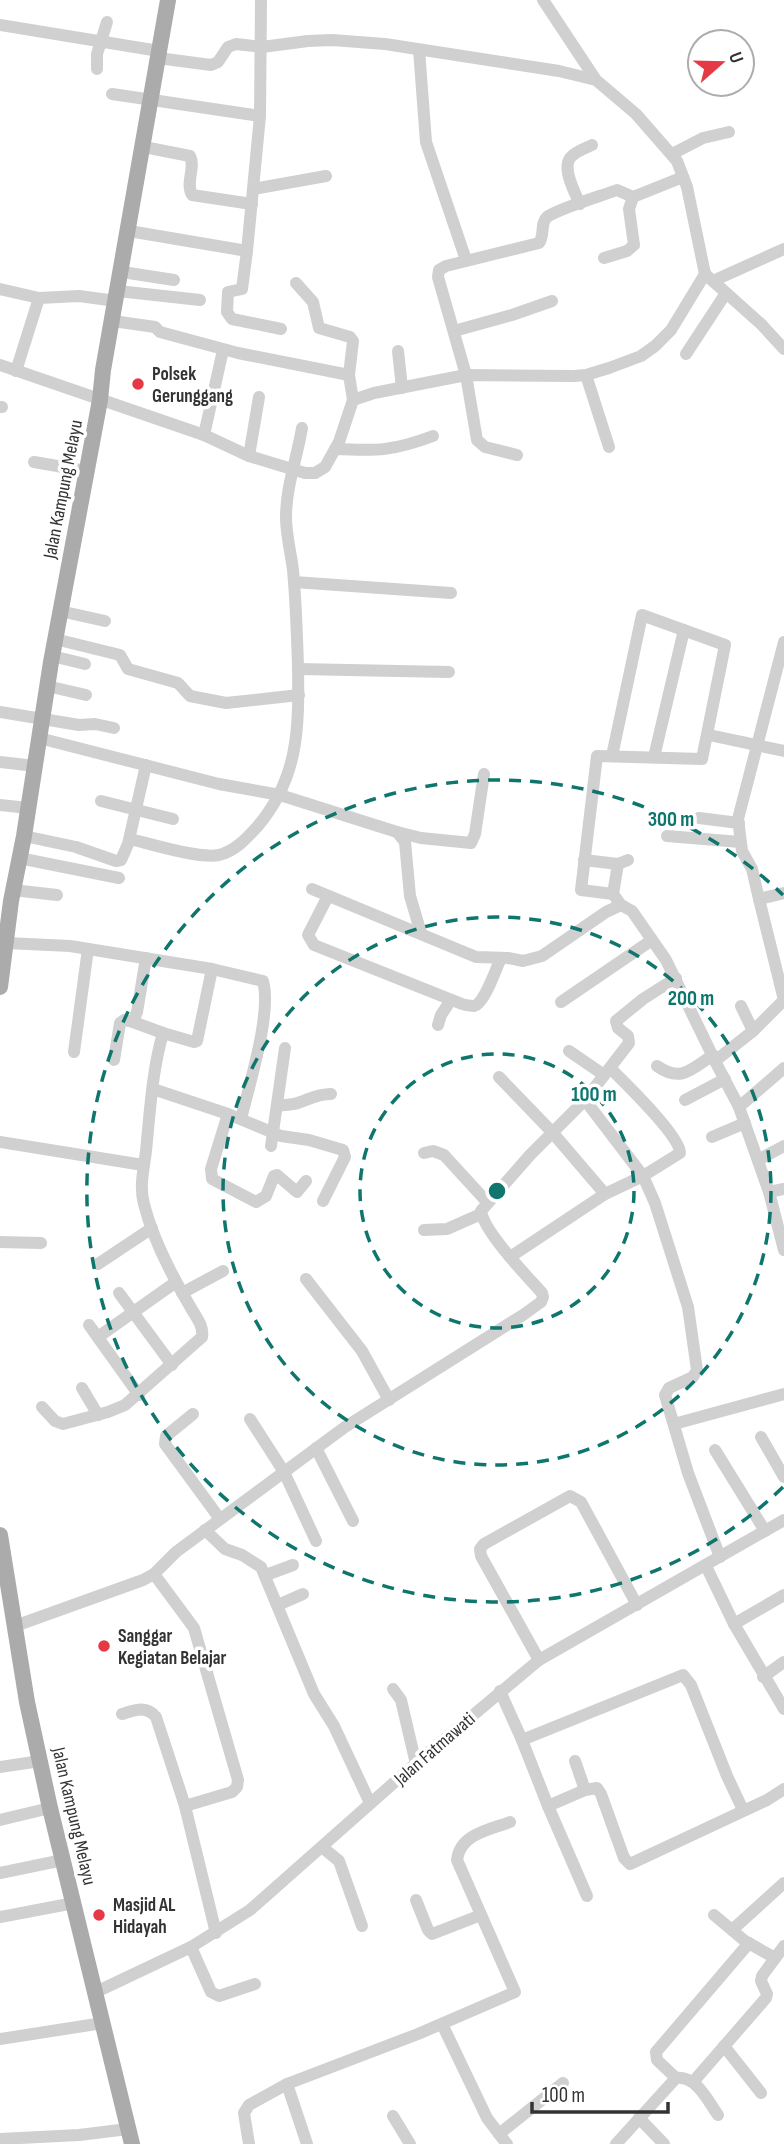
<svg xmlns="http://www.w3.org/2000/svg" width="784" height="2144" viewBox="0 0 784 2144" font-family="'Sofia Sans Condensed',sans-serif">
<rect width="100%" height="100%" fill="#fff"/>
<g fill="none" stroke-linecap="round" stroke-linejoin="round">
<g stroke="#d0d0d0" stroke-width="12">
<path d="M543,0L596,80L636,114L677,161L687,187L705,274"/>
<path d="M0,25L159,51"/>
<path d="M419,50L426,142L466,260"/>
<path d="M158,58L211,65L218,62L228,47L236,44L262,47L308,41L332,40L385,44L559,71L596,80"/>
<path d="M97,69V54L107,22"/>
<path d="M112,94L260,116"/>
<path d="M144,147L190,156C196,168 185,182 192,195L252,204"/>
<path d="M672,154L703,138L729,132"/>
<path d="M253,189L326,176"/>
<path d="M580,204C575,193 560,166 572,156C577,151 586,148 592,145"/>
<path d="M129,231L247,251L260,116L261,0"/>
<path d="M247,251L242,289L228,292L227,312L232,319L281,329"/>
<path d="M604,258L627,251L634,245L629,209L633,197"/>
<path d="M122,272L174,280"/>
<path d="M713,281L784,249"/>
<path d="M296,283L313,302L319,328L350,337L353,341L349,375L353,400"/>
<path d="M0,289L39,298L79,296L116,301"/>
<path d="M118,291L200,300"/>
<path d="M113,321L155,327L160,332L238,353L349,375"/>
<path d="M454,331L512,315L552,301"/>
<path d="M398,351L402,388"/>
<path d="M686,354L726,293"/>
<path d="M0,365L204,435L249,456L305,473H315L325,467L339,442L353,400L374,393L466,375L574,376L586,375L609,368L641,356L655,346L671,330L705,274L761,324L784,349"/>
<path d="M16,371L39,298"/>
<path d="M586,375L609,447"/>
<path d="M0,407H2"/>
<path d="M204,435L223,350"/>
<path d="M335,449C378,451 393,451 433,436"/>
<path d="M517,455L485,447L477,440L466,375L438,277L439,270L446,266L539,243C545,235 540,223 547,217C560,208 601,196 617,190L633,197L683,177"/>
<path d="M249,456L259,397"/>
<path d="M34,462L86,471"/>
<path d="M294,582L451,593"/>
<path d="M60,611L105,621"/>
<path d="M55,639L120,655L128,669L178,683L190,696L226,703L299,695"/>
<path d="M52,656L85,664"/>
<path d="M298,669L449,672"/>
<path d="M47,686L86,695"/>
<path d="M0,712L79,725L95,724L114,728"/>
<path d="M709,735L784,751"/>
<path d="M39,738L219,784L280,795L397,832L405,842L410,896L421,933"/>
<path d="M612,756L642,615L725,645L702,759L597,756L581,890L613,894L621,905L632,911L666,960L715,1061"/>
<path d="M654,757L684,630"/>
<path d="M0,762L35,766"/>
<path d="M101,801L173,819"/>
<path d="M0,805L28,808"/>
<path d="M699,818L739,823"/>
<path d="M397,832L421,838L471,843L475,834L484,774"/>
<path d="M24,836L76,847L116,861L121,860L128,844L146,765"/>
<path d="M667,836L740,842"/>
<path d="M130,839C151,844 199,859 219,855C235,851 246,839 257,827C299,778 299,728 298,666C297,634 296,602 293,570C291,553 286,535 286,517C286,487 297,458 302,428"/>
<path d="M19,858L119,878"/>
<path d="M584,860L618,864"/>
<path d="M312,889L476,957L508,958L523,961L542,956L606,912L621,905"/>
<path d="M13,890L57,895"/>
<path d="M784,893L759,899L784,1000"/>
<path d="M613,894L618,864L628,860"/>
<path d="M328,896L308,935L314,945L462,1004C464,1005 472,1006 474,1006C485,1003 496,968 501,958"/>
<path d="M759,899L752,869L742,851L738,819L784,642"/>
<path d="M6,943L70,946L212,969L263,981C272,1013 249,1085 241,1119"/>
<path d="M784,1000L753,1031L715,1061L739,1107L769,1192L784,1250"/>
<path d="M561,1002L652,940"/>
<path d="M741,1006L753,1031"/>
<path d="M133,1022L163,1033"/>
<path d="M438,1025L441,1015L451,1000"/>
<path d="M569,1051L604,1075"/>
<path d="M74,1052L88,949"/>
<path d="M114,1060L120,1023L124,1020L133,1022L137,1012L146,958"/>
<path d="M657,1066C681,1083 692,1069 713,1055"/>
<path d="M499,1077L552,1132L605,1194"/>
<path d="M153,1089L228,1114L281,1136L309,1140L343,1150L345,1157L323,1201"/>
<path d="M585,1100L643,1176L680,1153C680,1136 624,1082 610,1068"/>
<path d="M685,1100L725,1079"/>
<path d="M277,1105C303,1107 308,1094 331,1094"/>
<path d="M739,1107L784,1068"/>
<path d="M228,1114L211,1169L212,1179L256,1202L266,1196L274,1176L277,1175L297,1192L306,1181"/>
<path d="M712,1137L745,1123"/>
<path d="M0,1142L143,1165"/>
<path d="M271,1146L285,1048"/>
<path d="M424,1153L433,1151L444,1155L487,1202"/>
<path d="M758,1160L784,1146"/>
<path d="M769,1192L784,1189"/>
<path d="M424,1230L447,1229L481,1214"/>
<path d="M0,1242L41,1243"/>
<path d="M510,1257L605,1194L643,1176L655,1203L688,1307L697,1370L693,1377L669,1388L665,1395L688,1473L720,1557"/>
<path d="M98,1264L152,1228"/>
<path d="M306,1279L362,1351L389,1400"/>
<path d="M119,1293L172,1365"/>
<path d="M182,1293L223,1271"/>
<path d="M89,1325L139,1395"/>
<path d="M98,1337L176,1282"/>
<path d="M82,1388L98,1415"/>
<path d="M42,1407L55,1421L63,1424L108,1412L125,1405L202,1337C204,1326 196,1317 191,1308C172,1276 153,1240 144,1204C139,1187 144,1168 146,1151C150,1112 152,1071 163,1033L194,1042L197,1041L212,969"/>
<path d="M193,1414L166,1436L165,1444L220,1519"/>
<path d="M250,1419L284,1472L316,1541"/>
<path d="M674,1424L784,1394"/>
<path d="M761,1437L784,1477"/>
<path d="M316,1448L353,1521"/>
<path d="M715,1450L765,1531"/>
<path d="M205,1530L225,1549L242,1555L261,1567L314,1694L334,1726L370,1803"/>
<path d="M706,1566L734,1624L784,1709"/>
<path d="M154,1574L194,1628L238,1780L237,1787L232,1792L185,1806"/>
<path d="M266,1575L293,1565"/>
<path d="M278,1605L303,1594"/>
<path d="M734,1624L784,1595"/>
<path d="M15,1626L143,1580L154,1574L176,1552L345,1427L523,1315L541,1302L543,1297L542,1293C527,1276 484,1232 481,1211L530,1155L585,1100L629,1043L628,1036L618,1028L616,1021L643,999L676,978"/>
<path d="M539,1660L481,1556L480,1549L484,1544L570,1496L581,1502L637,1605"/>
<path d="M763,1677L784,1662"/>
<path d="M393,1689L401,1700L416,1764"/>
<path d="M500,1691L522,1740L548,1806L585,1790L597,1788L601,1794L624,1858L630,1864L767,1800L784,1789"/>
<path d="M122,1714C135,1710 146,1705 156,1717L185,1806L216,1933"/>
<path d="M522,1740L683,1675L691,1685L727,1776L743,1810"/>
<path d="M575,1761L585,1790"/>
<path d="M0,1767L40,1761"/>
<path d="M548,1806L587,1896"/>
<path d="M0,1820L50,1808"/>
<path d="M322,1847L339,1861L362,1926"/>
<path d="M0,1873L63,1860"/>
<path d="M416,1900L428,1930L432,1934L481,1915"/>
<path d="M714,1915L745,1941L775,1958"/>
<path d="M0,1917L74,1903"/>
<path d="M732,1930L784,1883"/>
<path d="M191,1947L211,1992L219,1996L255,1984"/>
<path d="M96,1992L191,1947L250,1910L423,1757L539,1660L784,1520"/>
<path d="M442,2024L487,2118L499,2134"/>
<path d="M0,2039L103,2023"/>
<path d="M724,2046L761,2093"/>
<path d="M676,2078L657,2060L656,2052L749,1943"/>
<path d="M693,2082L766,1998L767,1994L761,1981L762,1976L784,1946"/>
<path d="M287,2084L307,2144"/>
<path d="M393,2116L410,2144"/>
<path d="M639,2118L664,2144"/>
<path d="M0,2139L79,2135L128,2129"/>
<path d="M249,2144L244,2113L249,2105L287,2084L418,2034L515,1992L457,1860C460,1834 489,1830 510,1822"/>
<path d="M507,2144L499,2134L563,2083"/>
<path d="M616,2144L676,2078C696,2075 708,2101 718,2115"/>
</g>
<g stroke="#ababab" stroke-width="16">
<path d="M0,987L11,901L24,836L51,662L100,400L103,370L168,0"/>
<path d="M0,1535L27,1702L50,1808L132,2144"/>
</g>
</g>
<g fill="none" stroke="#0f766e" stroke-width="3.5" stroke-dasharray="12 9">
<circle cx="497" cy="1191" r="137"/>
<circle cx="497" cy="1191" r="274"/>
<path d="M783 1487A411 411 0 1 1 783 895"/>
</g>
<g fill="#e63946" stroke="#fff" stroke-width="2.5">
<circle cx="138" cy="384" r="7"/>
<circle cx="104" cy="1646" r="7"/>
<circle cx="99" cy="1915" r="7"/>
</g>
<g text-anchor="middle" stroke-width="7" stroke-linejoin="round" paint-order="stroke">
<g font-size="19" font-weight="bold" fill="#333" stroke="#fff" text-anchor="start">
<text x="152" y="380">Polsek<tspan x="152" dy="22">Gerunggang</tspan></text>
<text x="118" y="1642">Sanggar<tspan x="118" dy="22">Kegiatan Belajar</tspan></text>
<text x="113" y="1911">Masjid AL<tspan x="113" dy="22">Hidayah</tspan></text>
</g>
<g font-size="19" fill="#333" stroke="#fff">
<text transform="translate(62 489) rotate(-79)" y="7">Jalan Kampung Melayu</text>
<text transform="translate(434 1748) rotate(-41)" y="7">Jalan Fatmawati</text>
<text transform="translate(75 1816) rotate(77)" y="7">Jalan Kampung Melayu</text>
</g>
</g>
<circle cx="497" cy="1191" r="10" fill="#0f766e" stroke="#fff" stroke-width="3.5"/>
<g font-size="21" text-anchor="middle" font-weight="bold" fill="#0f766e" stroke="#fff" stroke-width="7" stroke-linejoin="round" paint-order="stroke">
<text x="671" y="826">300 m</text>
<text x="691" y="1005">200 m</text>
<text x="594" y="1101">100 m</text>
</g>
<g transform="translate(721 63) rotate(70)"><circle r="33" fill="#ffffff" stroke="#adadad" stroke-width="2"/>
<path d="M0-5L12 26L0 18L-12 26Z" fill="#e63946"/>
<text y="-10" font-size="19" font-weight="bold" text-anchor="middle" fill="#333333">U</text>
</g>
<path d="M532 2102v10h136v-10" fill="none" stroke="#333333" stroke-width="3.5"/>
<text x="542" y="2102" font-size="21" fill="#333333" stroke="#ffffff" stroke-width="5" paint-order="stroke">100 m</text>
</svg>
